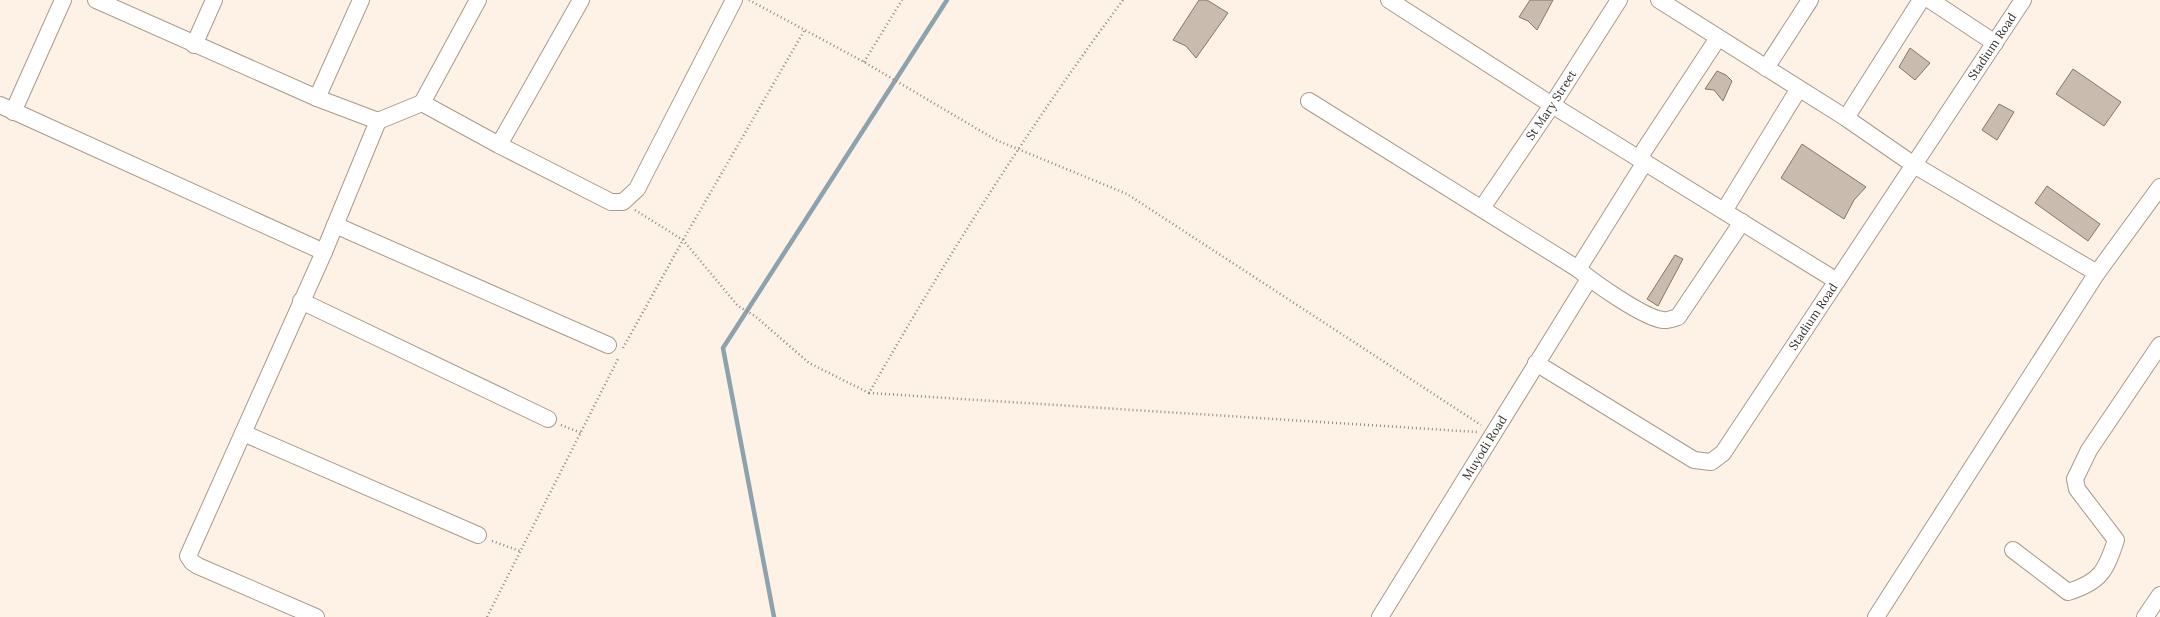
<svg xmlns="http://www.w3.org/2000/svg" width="2160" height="617" viewBox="0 0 2160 617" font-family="Lora,serif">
<rect width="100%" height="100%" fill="#fef1e6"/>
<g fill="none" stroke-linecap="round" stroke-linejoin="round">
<path stroke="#8da2af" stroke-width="4.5" d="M774,617L723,348L947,0"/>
</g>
<g fill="#c9bbae" stroke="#85776b">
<path d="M1199,0H1207L1228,13L1196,58L1186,46L1173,40Z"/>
<path d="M1530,0H1553L1537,30L1528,21L1519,17Z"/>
<path d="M1910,48L1930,63L1915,80L1899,67Z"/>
<path d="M2073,69L2121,102L2104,126L2056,94Z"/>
<path d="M1717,71L1726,75L1732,81L1723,101L1714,90L1705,89Z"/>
<path d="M1999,104L2014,112L1997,140L1982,130Z"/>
<path d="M1802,144L1866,187L1854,200L1844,219L1781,178Z"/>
<path d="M2047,186L2100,224L2088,241L2035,203Z"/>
<path d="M1675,255L1683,259L1658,306L1647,299Z"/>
</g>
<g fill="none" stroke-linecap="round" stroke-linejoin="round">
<defs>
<g id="street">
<path d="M96,0L317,98"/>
<path d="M1389,0L1552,105L1837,281"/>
<path d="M1659,0L1846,118L1914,165L2097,273"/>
<path d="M1930,0L1995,43"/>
<path d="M194,45L214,0"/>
<path d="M1766,68L1810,0"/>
<path d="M1309,101L1578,269C1593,282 1644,318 1663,320C1667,321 1674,318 1678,317L1742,222"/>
<path d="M422,103L478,0"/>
<path d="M0,105L324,252"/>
<path d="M13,112L63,0"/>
<path d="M1846,118L1921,0"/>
<path d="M378,121L422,103L499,145L611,202H623L637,189L734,0"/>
<path d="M499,145L581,0"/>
<path d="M1639,158L1718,38"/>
<path id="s1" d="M1482,208L1552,105L1619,0"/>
<path d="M1724,211L1798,90"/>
<path d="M335,225L608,345"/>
<path d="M1578,269L1645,162"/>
<path d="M301,301L548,419"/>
<path id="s2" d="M1536,363L1694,460L1711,462L1723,453L2023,0"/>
<path d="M243,433L478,535"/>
<path d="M2013,550L2068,592C2101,582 2106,570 2116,540L2077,489L2075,479L2089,450L2160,345"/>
<path d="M316,617L198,566L192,562L188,556L324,252L378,121L317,98L361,0"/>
<path id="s3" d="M1380,617L1589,279"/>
<path d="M1876,617L2097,273L2160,187"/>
<path d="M2145,617L2160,595"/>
</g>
</defs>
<use href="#street" stroke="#a89a8d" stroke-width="18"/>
<g stroke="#948a83" stroke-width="2.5" stroke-dasharray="1 3" stroke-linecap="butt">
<path d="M749,0L864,62L996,140L1127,194L1481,425"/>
<path d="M864,62L902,0"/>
<path d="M635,210L683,240L738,306L755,316L809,363L869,393C946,258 1030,125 1123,0"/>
<path d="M623,348L683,240L804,31"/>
<path d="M869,393L1477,432"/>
<path d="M561,425L581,433"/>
<path d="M492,541L520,551"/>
<path d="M487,617L619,357"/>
</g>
<use href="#street" stroke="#fff" stroke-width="16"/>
</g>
<g text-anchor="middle" stroke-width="3" stroke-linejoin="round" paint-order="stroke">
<g font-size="12" fill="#38322d" stroke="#fff">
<text dy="4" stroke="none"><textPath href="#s2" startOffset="705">Stadium Road</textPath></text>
<text dy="4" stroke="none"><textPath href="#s1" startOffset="124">St Mary Street</textPath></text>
<text dy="4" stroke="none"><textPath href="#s2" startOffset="381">Stadium Road</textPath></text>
<text dy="4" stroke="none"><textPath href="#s3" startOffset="199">Muyodi Road</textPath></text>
</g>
</g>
</svg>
